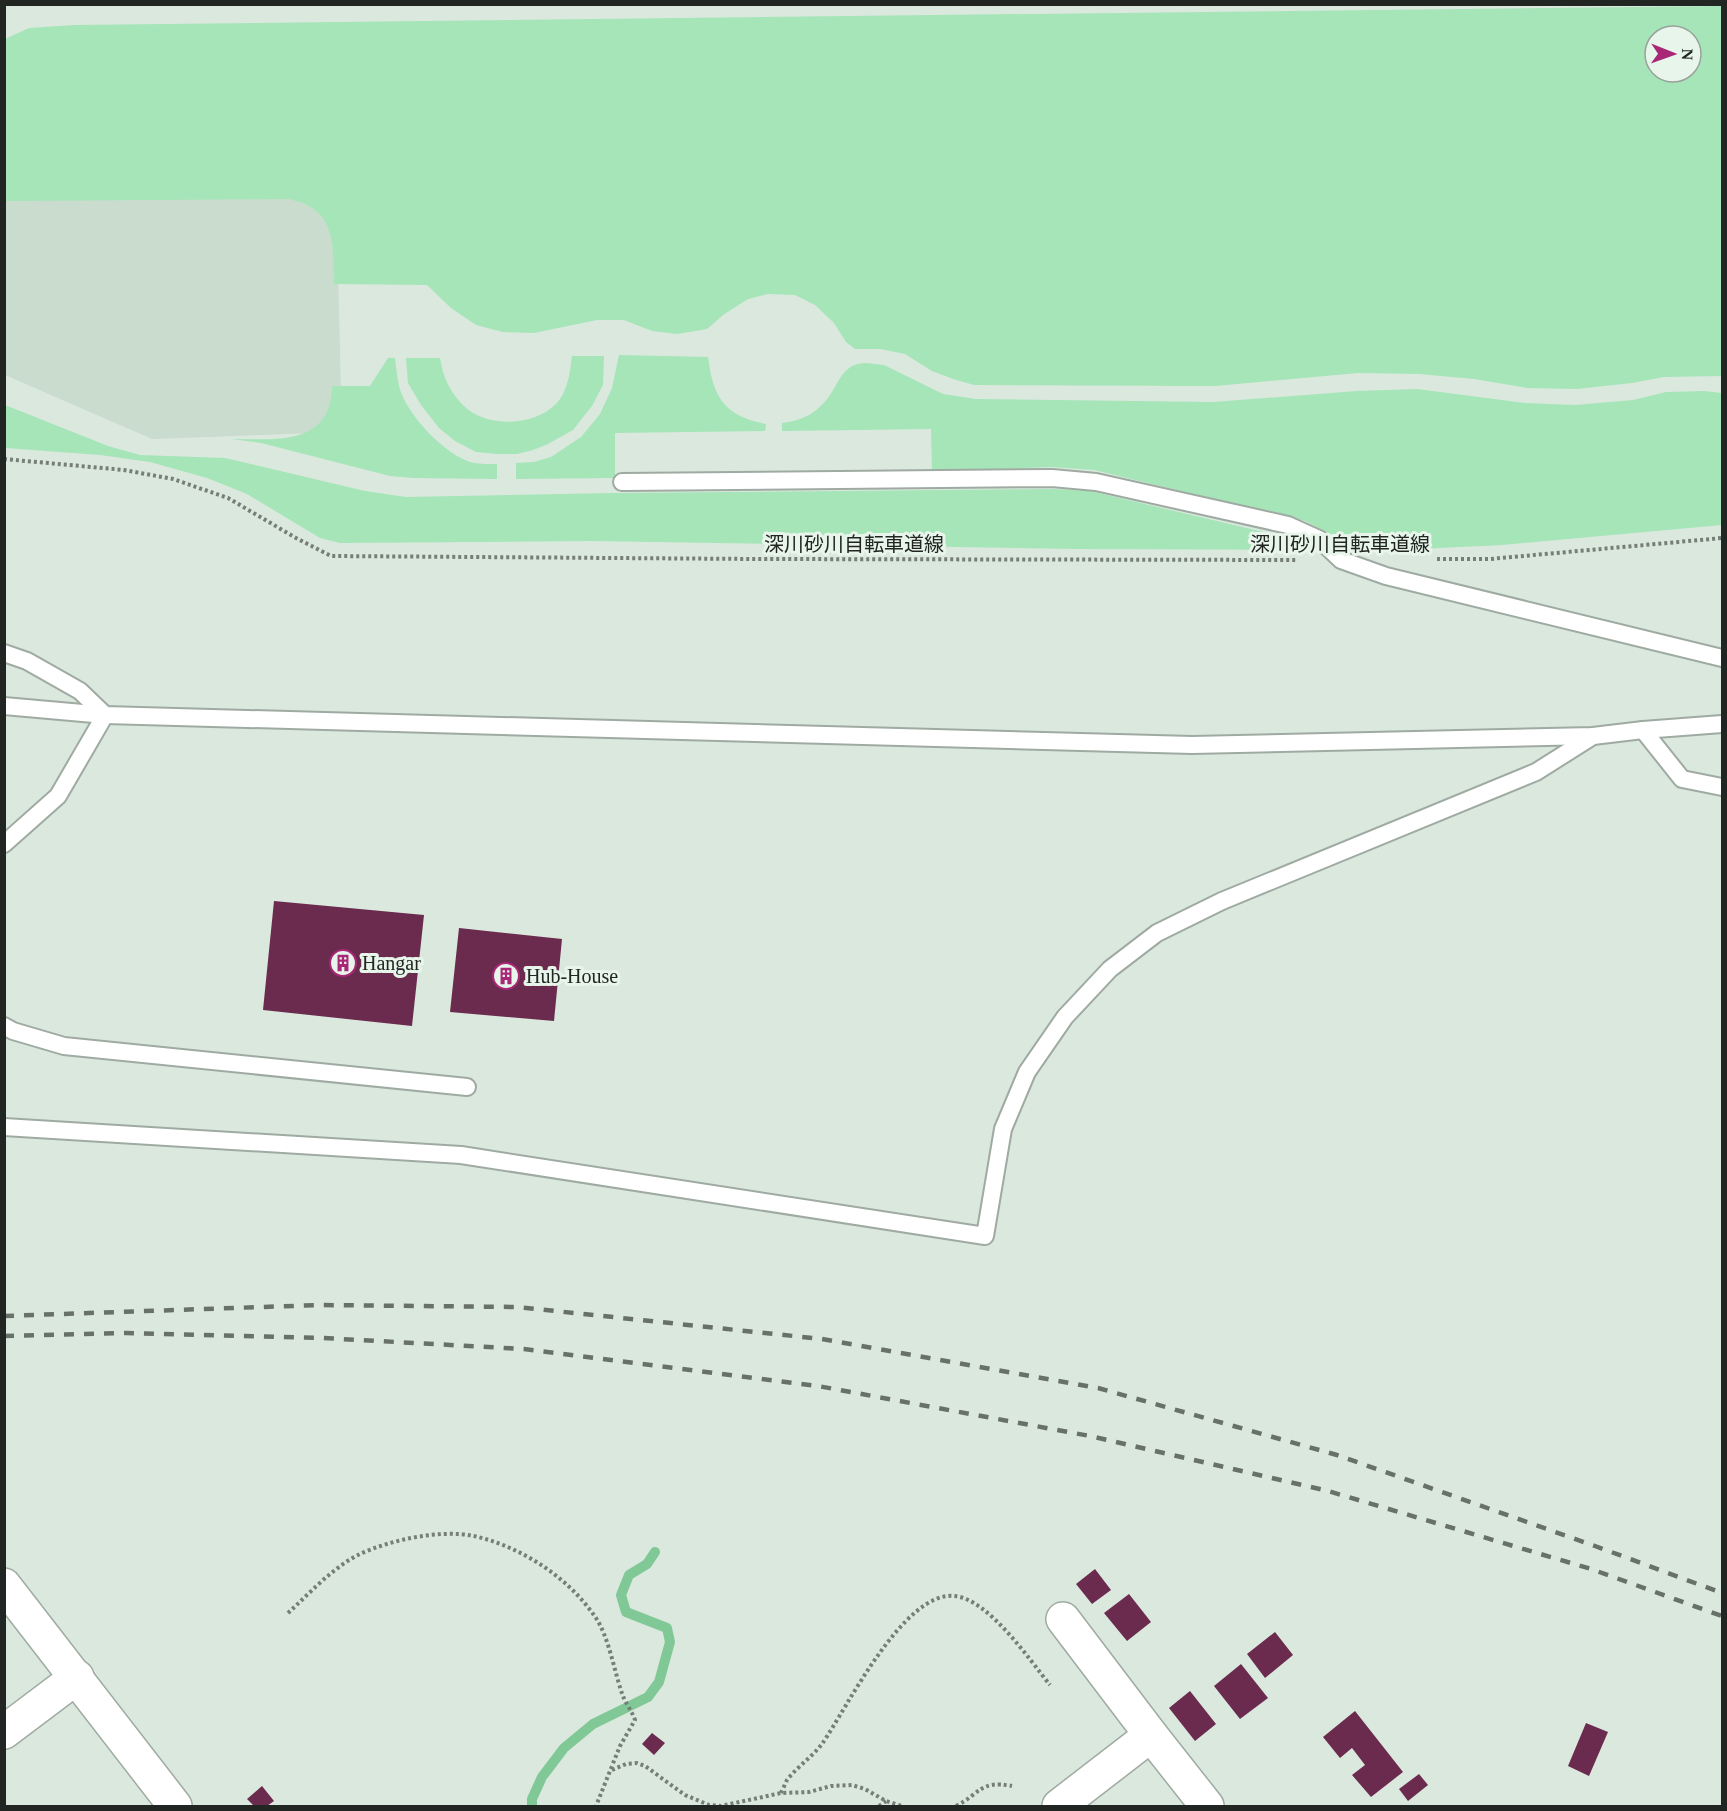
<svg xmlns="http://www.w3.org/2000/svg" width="1727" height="1811" viewBox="0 0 1727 1811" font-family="'Times New Roman','Noto Sans JP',serif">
<rect width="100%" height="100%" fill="#dbe8de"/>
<path fill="#cadcce" d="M336,191L342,432L152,439L5,375L4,194Z"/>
<g fill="#a5e5b8" fill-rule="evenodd">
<path d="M1722,6V376L1664,377L1632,383L1577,389L1527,388L1474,379L1419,374L1358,373L1216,386L974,385L953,379L932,371L905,354L880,349H855L846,342L834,323L815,305L795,295L768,294L748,299L723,315L707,329L677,334L652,331L624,320H597L534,333L503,332L476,325L451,308L427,285L334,284C333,256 337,219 307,205C302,202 295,201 289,199L5,201V39L29,28L75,25ZM1655,36H1691V72H1655Z"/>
<path d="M619,355L708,357C713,397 724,416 766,424L765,431L615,433V478L516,479V463L534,462L551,457L581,437L600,414L612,388Z"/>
<path d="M572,356H604L603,385L592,406L573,430L548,444L533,450L517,454H498L476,452L455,441L439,428L421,405L408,383L406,358H440C443,377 450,393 465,407C488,428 534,426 556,404C568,391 570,373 572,356Z"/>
<path d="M388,358H395C396,367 397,377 399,386C405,413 446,457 474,463C481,464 490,464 497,464V479L413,478L390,476L261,443L231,439C276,439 331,447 332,386H370Z"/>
<path d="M866,363L884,365L943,394L976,399L1213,402L1357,391L1417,389L1525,403L1575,405L1633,400L1666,392L1704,391L1722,393V525L1502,545L1355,552L1338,538L1305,521L1094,470L1052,467L932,471L931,429L782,431V423C804,421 820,411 832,392C838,382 842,372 852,366C856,364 862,363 866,363Z"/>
<path d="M5,405L108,446L140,455L225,458L365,491L406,497L615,493L1054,489L1090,491L1293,539L1313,550L1075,549L591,541L340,543L320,538L247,494L207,478L150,462L100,455L5,448Z"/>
</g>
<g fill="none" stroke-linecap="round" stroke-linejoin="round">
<path stroke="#81c897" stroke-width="10" d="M532,1806V1799L542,1777L564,1748L593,1724L648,1697L659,1682L670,1642L667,1628L626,1612L621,1595L629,1575L647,1564L655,1552"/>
</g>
<g fill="#6a2b4e">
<path d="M274,901L424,915L412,1026L263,1010Z"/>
<path d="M459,928L562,939L554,1021L450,1012Z"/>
<path d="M1095,1569L1111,1590L1092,1604L1076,1584Z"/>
<path d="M1129,1594L1151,1622L1127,1641L1104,1613Z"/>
<path d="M1275,1632L1293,1655L1265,1678L1247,1654Z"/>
<path d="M1241,1664L1268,1698L1240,1719L1214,1686Z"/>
<path d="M1190,1691L1216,1724L1195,1741L1169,1708Z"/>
<path d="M1355,1711L1403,1772L1371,1797L1352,1775L1365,1765L1352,1748L1340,1758L1323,1737Z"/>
<path d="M1586,1723L1608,1732L1589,1776L1568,1766Z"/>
<path d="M652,1733L665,1743L654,1755L642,1744Z"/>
<path d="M1419,1774L1428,1785L1408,1801L1399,1789Z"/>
<path d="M262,1786L274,1801L267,1806H254L247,1799Z"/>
</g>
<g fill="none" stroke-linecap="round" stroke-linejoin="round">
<defs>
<g id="service">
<path d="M622,482L1052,478L1096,482L1288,525L1319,539L1341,560L1386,576L1722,658"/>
<path d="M4,653L27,661L80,691L105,715"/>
<path d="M4,706L105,715L1192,745L1593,736L1643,730L1722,724"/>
<path d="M1643,730L1682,779L1722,787"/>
<path d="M4,844L58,796L105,715"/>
<path d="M4,1026L13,1031L64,1046L467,1087"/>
<path d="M4,1127L461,1155L985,1236L1003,1129L1027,1072L1065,1017L1110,969L1157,933L1222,901L1536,772L1593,736"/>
</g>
<g id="minor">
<path d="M1063,1619L1151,1735L1207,1806"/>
<path d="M1059,1806L1151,1735"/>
</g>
<g id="tertiary">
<path d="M4,1585L175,1806"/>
<path d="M4,1732L77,1677"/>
</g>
</defs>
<use href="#service" stroke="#9faba2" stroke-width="20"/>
<use href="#minor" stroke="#9faba2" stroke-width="36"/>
<use href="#tertiary" stroke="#9faba2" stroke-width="36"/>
<g stroke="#767e78" stroke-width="4" stroke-dasharray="3 3" stroke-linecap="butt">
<path d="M4,459L124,470L173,479L228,498L296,538L331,556L755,559L1298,560"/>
<path d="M1437,559H1490L1722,538"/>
<path d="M288,1613C310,1593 331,1569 358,1555C389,1540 440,1529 474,1536C522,1547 568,1577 596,1618C610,1640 614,1672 623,1696C626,1704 632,1711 635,1720L620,1746L596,1806"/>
<path d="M612,1770L626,1764L637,1763L645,1766L685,1795L709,1805L721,1806L781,1793L809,1792L831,1786L852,1785L865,1789L886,1801L902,1806"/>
<path d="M781,1793C783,1789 785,1784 787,1780C797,1767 812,1757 822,1744C847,1708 904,1590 955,1596C989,1600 1029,1659 1050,1685"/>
<path d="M879,1806L886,1801"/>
<path d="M956,1806C981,1793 980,1780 1012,1786"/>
</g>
<use href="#service" stroke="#fff" stroke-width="16"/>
<use href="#minor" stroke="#fff" stroke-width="33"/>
<use href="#tertiary" stroke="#fff" stroke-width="33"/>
<g stroke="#68706a" stroke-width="4.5" stroke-dasharray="10 10" stroke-linecap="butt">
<path d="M4,1316L319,1305L517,1307L822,1339L1098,1388L1337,1455L1595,1546L1722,1593"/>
<path d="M4,1336L126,1333L323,1338L524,1349L818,1386L1090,1436L1328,1491L1591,1569L1722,1616"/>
</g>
</g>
<defs>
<symbol id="building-ring" viewBox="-11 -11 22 22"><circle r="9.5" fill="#e8f5eb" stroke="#a82877" stroke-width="1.5"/><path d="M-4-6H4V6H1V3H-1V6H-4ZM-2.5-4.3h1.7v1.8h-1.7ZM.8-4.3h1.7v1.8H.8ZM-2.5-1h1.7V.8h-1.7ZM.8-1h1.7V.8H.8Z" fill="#a82877"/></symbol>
</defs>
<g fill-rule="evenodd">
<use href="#building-ring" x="328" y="948" width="30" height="30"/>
<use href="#building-ring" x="491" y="961" width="30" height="30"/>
</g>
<g text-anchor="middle" stroke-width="6" stroke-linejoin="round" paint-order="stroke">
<g font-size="20" fill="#222623" stroke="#e8f5eb">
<text x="854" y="551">深川砂川自転車道線</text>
<text x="1340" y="551">深川砂川自転車道線</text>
</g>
<g font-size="20" fill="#222623" stroke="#e8f5eb" text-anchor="start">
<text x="362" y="970">Hangar</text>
<text x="526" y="983">Hub-House</text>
</g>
</g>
<rect width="1727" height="1811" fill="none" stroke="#222623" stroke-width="12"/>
<g transform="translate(1673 54) rotate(91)"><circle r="28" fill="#e8f5eb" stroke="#99a29b" stroke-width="1.5"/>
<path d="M0-4.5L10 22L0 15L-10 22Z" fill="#a82877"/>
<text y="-9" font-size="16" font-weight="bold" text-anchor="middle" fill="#222623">N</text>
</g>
</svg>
